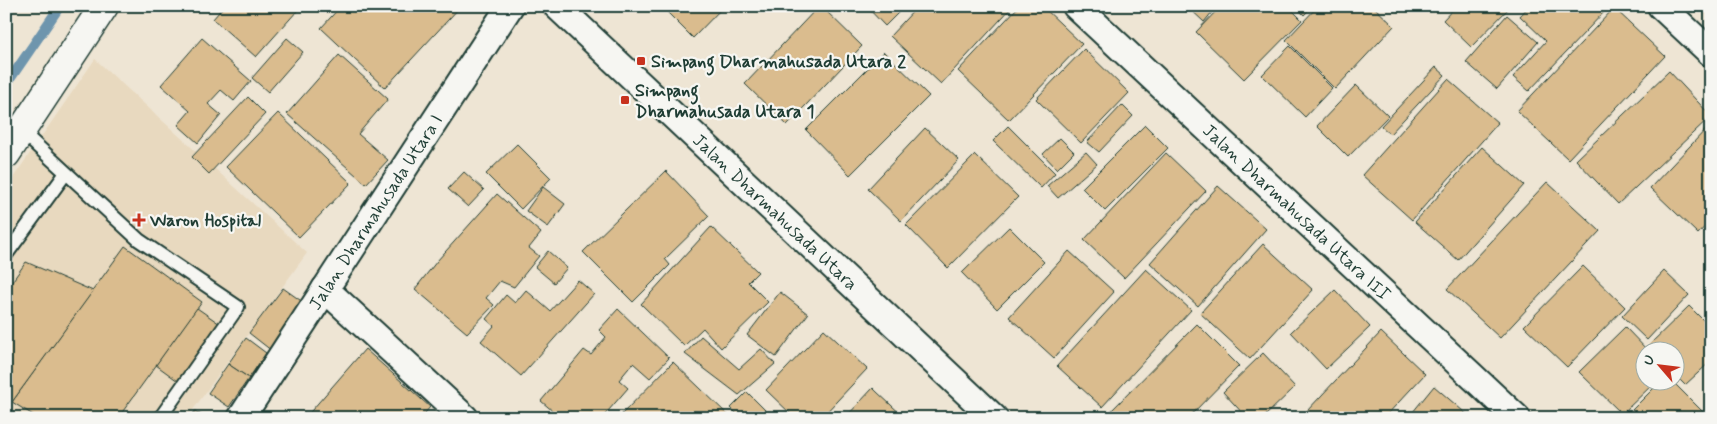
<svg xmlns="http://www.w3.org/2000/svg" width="1717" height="424" viewBox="0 0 1717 424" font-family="Mynerve,sans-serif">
<rect width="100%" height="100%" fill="#eee5d4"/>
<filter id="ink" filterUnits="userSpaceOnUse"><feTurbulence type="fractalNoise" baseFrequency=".02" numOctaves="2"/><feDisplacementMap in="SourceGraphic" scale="10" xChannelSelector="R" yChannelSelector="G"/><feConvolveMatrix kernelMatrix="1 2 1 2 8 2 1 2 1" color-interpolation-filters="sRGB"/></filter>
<g filter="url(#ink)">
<path fill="#e8d9bf" d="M95,59L307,253L187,418H6V188Z"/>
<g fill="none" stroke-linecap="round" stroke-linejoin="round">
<path stroke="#6e95ad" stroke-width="10" d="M6,85L60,6"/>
</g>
<g fill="#dabc8e" stroke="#1f3d34">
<path d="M224,6H293L298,10L256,57L213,19Z"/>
<path d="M312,6H322L317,11Z"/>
<path d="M341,6H461L385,88L321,28Z"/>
<path d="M661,6H724L693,38Z"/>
<path d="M819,6H821L862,46L787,125L745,84Z"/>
<path d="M866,6H905L885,26Z"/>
<path d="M918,6H1013L941,84L890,36Z"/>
<path d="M1019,6H1042L1082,44L1009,120L958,71Z"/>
<path d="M1187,6H1217L1204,22Z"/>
<path d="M1221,6H1288L1302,20L1244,79L1196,32Z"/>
<path d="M1295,6H1313L1304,15Z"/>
<path d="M1318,6H1373L1394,26L1335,89L1286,40Z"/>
<path d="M1456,6H1511L1471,47L1443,20Z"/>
<path d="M1529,6H1602L1606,10L1529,91L1513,77L1546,41L1520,16Z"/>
<path d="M1614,8L1665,56L1568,159L1517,111Z"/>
<path d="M1507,15L1538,42L1497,89L1466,62Z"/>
<path d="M202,38L251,81L234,101L221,90L208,104L221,115L198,143L178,125L190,111L161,85Z"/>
<path d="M287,38L303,52L268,92L252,78Z"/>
<path d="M1290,46L1332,88L1305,117L1262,75Z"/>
<path d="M1084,49L1129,93L1081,143L1036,99Z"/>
<path d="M884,52L929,96L850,175L806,130Z"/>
<path d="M339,55L388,99L358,134L388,160L366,184L287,114Z"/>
<path d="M1436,67L1445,75L1390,134L1381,126Z"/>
<path d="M1669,71L1711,116L1618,204L1576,160Z"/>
<path d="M1448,79L1498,123L1412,220L1362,175Z"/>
<path d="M1356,85L1388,116L1348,157L1317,126Z"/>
<path d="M248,97L265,114L209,174L192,157Z"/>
<path d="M1122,105L1133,116L1099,152L1087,142Z"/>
<path d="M278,113L351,183L299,237L226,167Z"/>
<path d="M1711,124V220L1698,234L1650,188Z"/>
<path d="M1145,125L1168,148L1105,211L1082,188Z"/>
<path d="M1008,126L1055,173L1041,188L993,141Z"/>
<path d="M925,128L959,160L901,221L868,189Z"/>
<path d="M1060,138L1074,152L1057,169L1043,154Z"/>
<path d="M517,144L551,178L521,209L486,174Z"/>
<path d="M1482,147L1524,185L1458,260L1415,222Z"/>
<path d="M1086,152L1097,164L1058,198L1047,186Z"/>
<path d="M1166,153L1206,191L1124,278L1084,240Z"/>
<path d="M975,155L1018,197L948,268L906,225Z"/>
<path d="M666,171L709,216L665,259L670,265L633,302L583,252Z"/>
<path d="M464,172L484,190L468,207L448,189Z"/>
<path d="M1547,182L1600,231L1500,338L1447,289Z"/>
<path d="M1218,186L1266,229L1198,306L1150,263Z"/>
<path d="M543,187L565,204L548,227L526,211Z"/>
<path d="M497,194L541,233L529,248L539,256L514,287L500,281L486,298L494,305L467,333L415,289L437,261Z"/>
<path d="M711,227L758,272L748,282L768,302L721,348L703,328L684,346L641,304Z"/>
<path d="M1009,227L1044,262L997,309L962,273Z"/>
<path d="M1263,244L1313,290L1250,359L1200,313Z"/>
<path d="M125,246L202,302L118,418H38L12,402Z"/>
<path d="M548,251L567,268L554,283L535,267Z"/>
<path d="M1069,251L1114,292L1054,358L1009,317Z"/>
<path d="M26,262L93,291L12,402L6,396V290Z"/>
<path d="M1583,266L1625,307L1567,367L1524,326Z"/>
<path d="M1146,269L1191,310L1102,407L1057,366Z"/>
<path d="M1664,271L1689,295L1647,340L1622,316Z"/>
<path d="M578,280L594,294L521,376L481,341L494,326L486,319L506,295L515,303L526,290L550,311Z"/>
<path d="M283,288L307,305L272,351L249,333Z"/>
<path d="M1335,290L1370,327L1326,369L1291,332Z"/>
<path d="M780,292L808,314L776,357L747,335Z"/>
<path d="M1689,306L1711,328V361L1685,385L1674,374V352H1653L1648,346Z"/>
<path d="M197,308L220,324L178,381L156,365Z"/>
<path d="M618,309L669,358L650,378L633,363L619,380L628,388L602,418H561L541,401L584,350L591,355L606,337L599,330Z"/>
<path d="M1197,324L1239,366L1188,418H1112L1108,414Z"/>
<path d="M1625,327L1649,352H1644V382H1655L1622,414L1579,372Z"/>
<path d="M824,329L867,369L821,418H795L766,390Z"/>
<path d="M1381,332L1425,374L1384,418H1312L1306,412Z"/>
<path d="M701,336L739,369L761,349L775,364L739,395L685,354Z"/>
<path d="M246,338L266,353L249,378L228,364Z"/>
<path d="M365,349L430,407L421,418H305Z"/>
<path d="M1263,353L1295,387L1263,418H1247L1223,392Z"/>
<path d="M673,362L728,415L725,418H618Z"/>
<path d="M228,364L249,378L229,407L208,393Z"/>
<path d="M1660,382H1673L1709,418H1626L1625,417Z"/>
<path d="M1434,386L1471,418H1408Z"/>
<path d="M873,388L877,392L905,418H845Z"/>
<path d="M747,392L765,410L758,418H741L731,408Z"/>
<path d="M195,411L206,418H190Z"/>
<path d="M775,412L780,418H769Z"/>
</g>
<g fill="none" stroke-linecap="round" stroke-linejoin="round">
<defs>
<g id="lane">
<path d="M21,131L139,240L238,307L160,418"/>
<path d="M6,255L66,173"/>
</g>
<g id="street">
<path id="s1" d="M557,6L994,418"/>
<path id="s2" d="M1076,6L1517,418"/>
<path d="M1661,6L1711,53"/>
<path d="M325,289L465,418"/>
<path id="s3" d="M241,418L510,6"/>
</g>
<path id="secondary" d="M6,154L104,6"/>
</defs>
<use href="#lane" stroke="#1f3d34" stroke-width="16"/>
<use href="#street" stroke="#1f3d34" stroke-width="30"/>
<use href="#secondary" stroke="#1f3d34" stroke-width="31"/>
<use href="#lane" stroke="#f6f6f2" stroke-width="12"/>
<use href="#street" stroke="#f6f6f2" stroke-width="26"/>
<use href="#secondary" stroke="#f6f6f2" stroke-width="28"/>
</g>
</g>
<g fill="#c8321e" stroke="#f6f6f2" stroke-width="2">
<rect x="636" y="56" width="10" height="10" rx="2.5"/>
<rect x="620" y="95" width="10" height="10" rx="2.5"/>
<path d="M136.5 212.5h5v5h5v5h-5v5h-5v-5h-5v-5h5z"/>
</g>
<g text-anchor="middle" stroke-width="4.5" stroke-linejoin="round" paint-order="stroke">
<g font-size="18" font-weight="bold" fill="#1f3d34" stroke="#f6f6f2" text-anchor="start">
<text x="651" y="67">Simpang Dharmahusada Utara 2</text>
<text x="635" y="96">Simpang<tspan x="635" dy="21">Dharmahusada Utara 1</tspan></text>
<text x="150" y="226">Waron Hospital</text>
</g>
<g font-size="18" fill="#1f3d34" stroke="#f6f6f2">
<text dy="6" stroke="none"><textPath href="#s3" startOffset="246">Jalan Dharmahusada Utara I</textPath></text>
<text dy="6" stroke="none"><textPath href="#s1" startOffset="300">Jalan Dharmahusada Utara</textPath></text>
<text dy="6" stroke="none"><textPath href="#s2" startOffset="302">Jalan Dharmahusada Utara III</textPath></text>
</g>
</g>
<rect width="1717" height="424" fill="none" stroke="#f6f6f2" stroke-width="25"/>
<rect x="12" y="12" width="1692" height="399" fill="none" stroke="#1f3d34" stroke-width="2" filter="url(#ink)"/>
<g transform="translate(1660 366) rotate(298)"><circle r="24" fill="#f6f6f2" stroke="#a0aca6"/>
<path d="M0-4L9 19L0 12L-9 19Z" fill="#c8321e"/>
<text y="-8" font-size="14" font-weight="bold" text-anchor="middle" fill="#1f3d34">U</text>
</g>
</svg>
